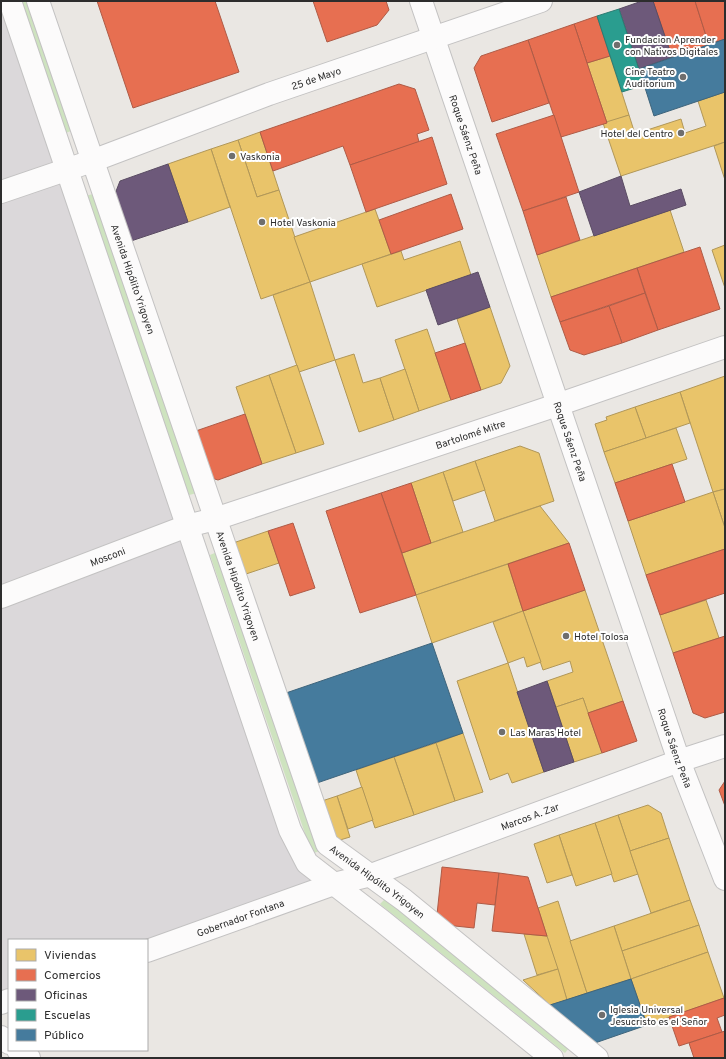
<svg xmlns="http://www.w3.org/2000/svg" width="726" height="1059" viewBox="0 0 726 1059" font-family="Overpass,sans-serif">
<rect width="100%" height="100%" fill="#eae7e3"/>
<path fill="#dbd8da" d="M1,1L290,830L334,884L147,940H9V1000L1,1003Z"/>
<g fill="#cee3bf">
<path d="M20,1H28L71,131L63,134Z"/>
<path d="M93,194L197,493L189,495L85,196Z"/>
<path d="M217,552L319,851L312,854L210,555Z"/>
<path d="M385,899L569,1048L565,1053L380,904Z"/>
</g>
<g fill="#e9c46a" stroke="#b19758">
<path d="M610,56L629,115L607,123L587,63Z"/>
<path d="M725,92V142L621,176L603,123L629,115L635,134L681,119L685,133L706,126L698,101Z"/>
<path d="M260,132L279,190L257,197L238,140Z"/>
<path d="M238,140L257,197L279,190L310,282L261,299L211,149Z"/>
<path d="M725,142V180L714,146Z"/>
<path d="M211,149L230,207L188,222L168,164Z"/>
<path d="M375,209L391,254L310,282L294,237Z"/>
<path d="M670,210L684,252L551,297L537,255Z"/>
<path d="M460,241L471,275L377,307L362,264L401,251L404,260Z"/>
<path d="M725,245V288L712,250Z"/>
<path d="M310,282L335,360L299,372L273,295Z"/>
<path d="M490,307L510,366L501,383L481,390L457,319Z"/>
<path d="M427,329L451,400L419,411L395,340Z"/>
<path d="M354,354L363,383L380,378L394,420L359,432L335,360Z"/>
<path d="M297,365L324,444L296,453L269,375Z"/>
<path d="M405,369L419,411L394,420L380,378Z"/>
<path d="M269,375L296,453L262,464L236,387Z"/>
<path d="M725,376V489L713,492L680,392Z"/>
<path d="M680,392L690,423L646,438L635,407Z"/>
<path d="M635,407L646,438L604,452L595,424L607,420L606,417Z"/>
<path d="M676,428L687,459L615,483L604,452Z"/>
<path d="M520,446L539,453L554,501L495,521L475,461Z"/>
<path d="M475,461L485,490L453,501L443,472Z"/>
<path d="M443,472L463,532L431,543L411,483Z"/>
<path d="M725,489V528L713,492Z"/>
<path d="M713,492L725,528V549L646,575L628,521Z"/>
<path d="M540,506L569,543L416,595L402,553Z"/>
<path d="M268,531L279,563L240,576L232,554L236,542Z"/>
<path d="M508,564L523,611L432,643L416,595Z"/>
<path d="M585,590L623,701L588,713L583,698L556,707L547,681L573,672L570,661L543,670L523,611Z"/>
<path d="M706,600L719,638L673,653L660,615Z"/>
<path d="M523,611L541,662L527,667L524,657L508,663L493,622Z"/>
<path d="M508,663L544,772L512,783L508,773L490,780L457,681Z"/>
<path d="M583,698L602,753L574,762L556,707Z"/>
<path d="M463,733L483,792L455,801L436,743Z"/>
<path d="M436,743L455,801L414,815L394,757Z"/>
<path d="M394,757L414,815L375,828L356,770Z"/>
<path d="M362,787L373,820L348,829L337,796Z"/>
<path d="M337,796L350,837L340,840L326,835L316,803Z"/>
<path d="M648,805L661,813L669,838L630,851L618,815Z"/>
<path d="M618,815L638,874L614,882L595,823Z"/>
<path d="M595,823L612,874L576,886L559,835Z"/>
<path d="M559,835L572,875L547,883L534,844Z"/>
<path d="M669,838L690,900L651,913L630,851Z"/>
<path d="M690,900L699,925L622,951L614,926Z"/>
<path d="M558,901L587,993L567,1000L538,908Z"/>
<path d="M699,925L708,952L631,979L622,951Z"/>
<path d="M614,926L631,979L587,993L570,941Z"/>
<path d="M524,934L547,936L558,969L537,975Z"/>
<path d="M708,952L724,998L647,1025L631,979Z"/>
<path d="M558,969L567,1000L550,1005L523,980Z"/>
</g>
<g fill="#e76f51" stroke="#af5b46">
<path d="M97,1H215L239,72L133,108Z"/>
<path d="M313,1H386L389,10L377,25L327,42Z"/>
<path d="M653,1H695L709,45L672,57Z"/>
<path d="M695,1H725V39L709,45Z"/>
<path d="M597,16L610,56L587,63L574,24Z"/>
<path d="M574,24L607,123L561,137L528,40Z"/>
<path d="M528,40L549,103L492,122L474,68L481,56Z"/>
<path d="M399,84L415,89L429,130L417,134L419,142L350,165L343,146L273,171L260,132Z"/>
<path d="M554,115L579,192L523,211L496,134Z"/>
<path d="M432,137L447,184L366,212L350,165Z"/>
<path d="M451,194L463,229L391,254L379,220Z"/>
<path d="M566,197L580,240L537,255L523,211Z"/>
<path d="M700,247L720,309L658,330L637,268Z"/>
<path d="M637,268L645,293L560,322L551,297Z"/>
<path d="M645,293L658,330L622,343L609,306Z"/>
<path d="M609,306L622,343L584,355L570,350L560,322Z"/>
<path d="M465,343L481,390L451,400L435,353Z"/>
<path d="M245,414L262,464L218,480L205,476L190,433Z"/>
<path d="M672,464L685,502L628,521L615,483Z"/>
<path d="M411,483L431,543L402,553L381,493Z"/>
<path d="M381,493L416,595L360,613L326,511Z"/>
<path d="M293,523L315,588L290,596L268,531Z"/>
<path d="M569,543L585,590L523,611L508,564Z"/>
<path d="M725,549V593L660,615L646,575Z"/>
<path d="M725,636V712L705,718L693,713L673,653Z"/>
<path d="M623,701L637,741L602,753L588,713Z"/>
<path d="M725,781V806L719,790Z"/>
<path d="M442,867L499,873L495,905L477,903L474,928L436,924Z"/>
<path d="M499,873L528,877L547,936L492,931Z"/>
<path d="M724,998L725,1002V1015L717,1018L722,1032L679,1046L669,1017Z"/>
<path d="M725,1031V1058H694L689,1043Z"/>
</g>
<g fill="#6d597a" stroke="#5a4c63">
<path d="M642,1H653L672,57L639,69L619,9Z"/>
<path d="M168,164L188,222L128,242L113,199L120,181Z"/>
<path d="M621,176L630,206L681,189L686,205L594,236L579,192Z"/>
<path d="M478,272L490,307L438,325L426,290Z"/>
<path d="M547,681L574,762L544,772L517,692Z"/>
</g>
<path fill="#2a9d8f" stroke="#2b7b72" d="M619,9L644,85L622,92L597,16Z"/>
<g fill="#457b9d" stroke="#3e647b">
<path d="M725,39V92L654,116L639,69Z"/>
<path d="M432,643L463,733L314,784L283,694Z"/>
<path d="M631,979L647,1025L592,1044L550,1005Z"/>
</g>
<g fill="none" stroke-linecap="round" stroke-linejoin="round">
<defs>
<g id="minor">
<path id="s1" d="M421,1L679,761L725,879"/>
<path id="s2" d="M1,192L92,161L269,94L541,1"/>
<path id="s3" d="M1,597L187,526L215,519L557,405L725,347"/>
<path id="s4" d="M147,951L334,884L371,875L679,761L725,746"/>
<path d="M1,1003L9,1000"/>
<path d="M1,1037L9,1043"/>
<path d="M18,1050L29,1058"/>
</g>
<g id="secondary">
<path d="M10,1L290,830L307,863L382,921L552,1058"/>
<path id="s5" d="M38,1L327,844L404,900L597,1058"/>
</g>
</defs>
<use href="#minor" stroke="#c3c2c2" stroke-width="24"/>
<use href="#secondary" stroke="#c3c2c2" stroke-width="24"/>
<use href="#minor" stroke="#fcfbfb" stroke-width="22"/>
<use href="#secondary" stroke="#fcfbfb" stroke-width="22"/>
</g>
<g fill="#6f6e6d" stroke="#fff" stroke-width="1.5">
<circle cx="617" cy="45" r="4"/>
<circle cx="683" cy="77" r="4"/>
<circle cx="681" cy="133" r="4"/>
<circle cx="232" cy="156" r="4"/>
<circle cx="262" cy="222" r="4"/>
<circle cx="566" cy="636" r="4"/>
<circle cx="502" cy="732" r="4"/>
<circle cx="602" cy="1015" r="4"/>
</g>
<g text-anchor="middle" stroke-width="4" stroke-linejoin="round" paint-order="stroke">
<g font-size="10" fill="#2d2d2d" stroke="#fff" text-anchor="start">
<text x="625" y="43">Fundacion Aprender<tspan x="625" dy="12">con Nativos Digitales</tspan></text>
<text x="675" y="75" text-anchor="end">Cine Teatro<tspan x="675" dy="12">Auditorium</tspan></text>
<text x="673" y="137" text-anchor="end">Hotel del Centro</text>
<text x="240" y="160">Vaskonia</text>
<text x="270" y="226">Hotel Vaskonia</text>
<text x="574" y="640">Hotel Tolosa</text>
<text x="510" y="736">Las Maras Hotel</text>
<text x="610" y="1013">Iglesia Universal<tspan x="610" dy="12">Jesucristo es el Señor</tspan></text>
</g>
<g font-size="10" fill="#2d2d2d" stroke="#fff">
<text dy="4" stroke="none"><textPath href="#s2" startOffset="335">25 de Mayo</textPath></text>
<text dy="4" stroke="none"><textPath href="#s1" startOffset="141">Roque Sáenz Peña</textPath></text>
<text dy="4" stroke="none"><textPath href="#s5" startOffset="294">Avenida Hipólito Yrigoyen</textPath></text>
<text dy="4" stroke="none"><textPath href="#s3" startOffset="497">Bartolomé Mitre</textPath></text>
<text dy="4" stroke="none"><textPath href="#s1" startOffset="465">Roque Sáenz Peña</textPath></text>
<text dy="4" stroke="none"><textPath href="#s3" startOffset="114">Mosconi</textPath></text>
<text dy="4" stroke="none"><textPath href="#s5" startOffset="618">Avenida Hipólito Yrigoyen</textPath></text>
<text dy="4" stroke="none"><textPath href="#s1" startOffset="789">Roque Sáenz Peña</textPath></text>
<text dy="4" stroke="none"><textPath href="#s4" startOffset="406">Marcos A. Zar</textPath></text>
<text dy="4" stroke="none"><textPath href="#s5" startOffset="954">Avenida Hipólito Yrigoyen</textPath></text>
<text dy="4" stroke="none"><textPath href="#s4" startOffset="99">Gobernador Fontana</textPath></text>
</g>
</g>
<rect width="726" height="1059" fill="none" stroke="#2d2d2d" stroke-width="4"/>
<rect x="8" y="939" width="140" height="112" fill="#ffffff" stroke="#ababab"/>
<rect x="16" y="949" width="20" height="12" fill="#e9c46a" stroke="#ababab"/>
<text x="44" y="959" font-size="12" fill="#2d2d2d">Viviendas</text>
<rect x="16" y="969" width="20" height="12" fill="#e76f51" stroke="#ababab"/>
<text x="44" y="979" font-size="12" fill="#2d2d2d">Comercios</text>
<rect x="16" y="989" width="20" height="12" fill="#6d597a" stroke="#ababab"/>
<text x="44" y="999" font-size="12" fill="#2d2d2d">Oficinas</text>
<rect x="16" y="1009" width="20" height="12" fill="#2a9d8f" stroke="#ababab"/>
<text x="44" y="1019" font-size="12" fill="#2d2d2d">Escuelas</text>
<rect x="16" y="1029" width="20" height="12" fill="#457b9d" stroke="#ababab"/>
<text x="44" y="1039" font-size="12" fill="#2d2d2d">Público</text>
</svg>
